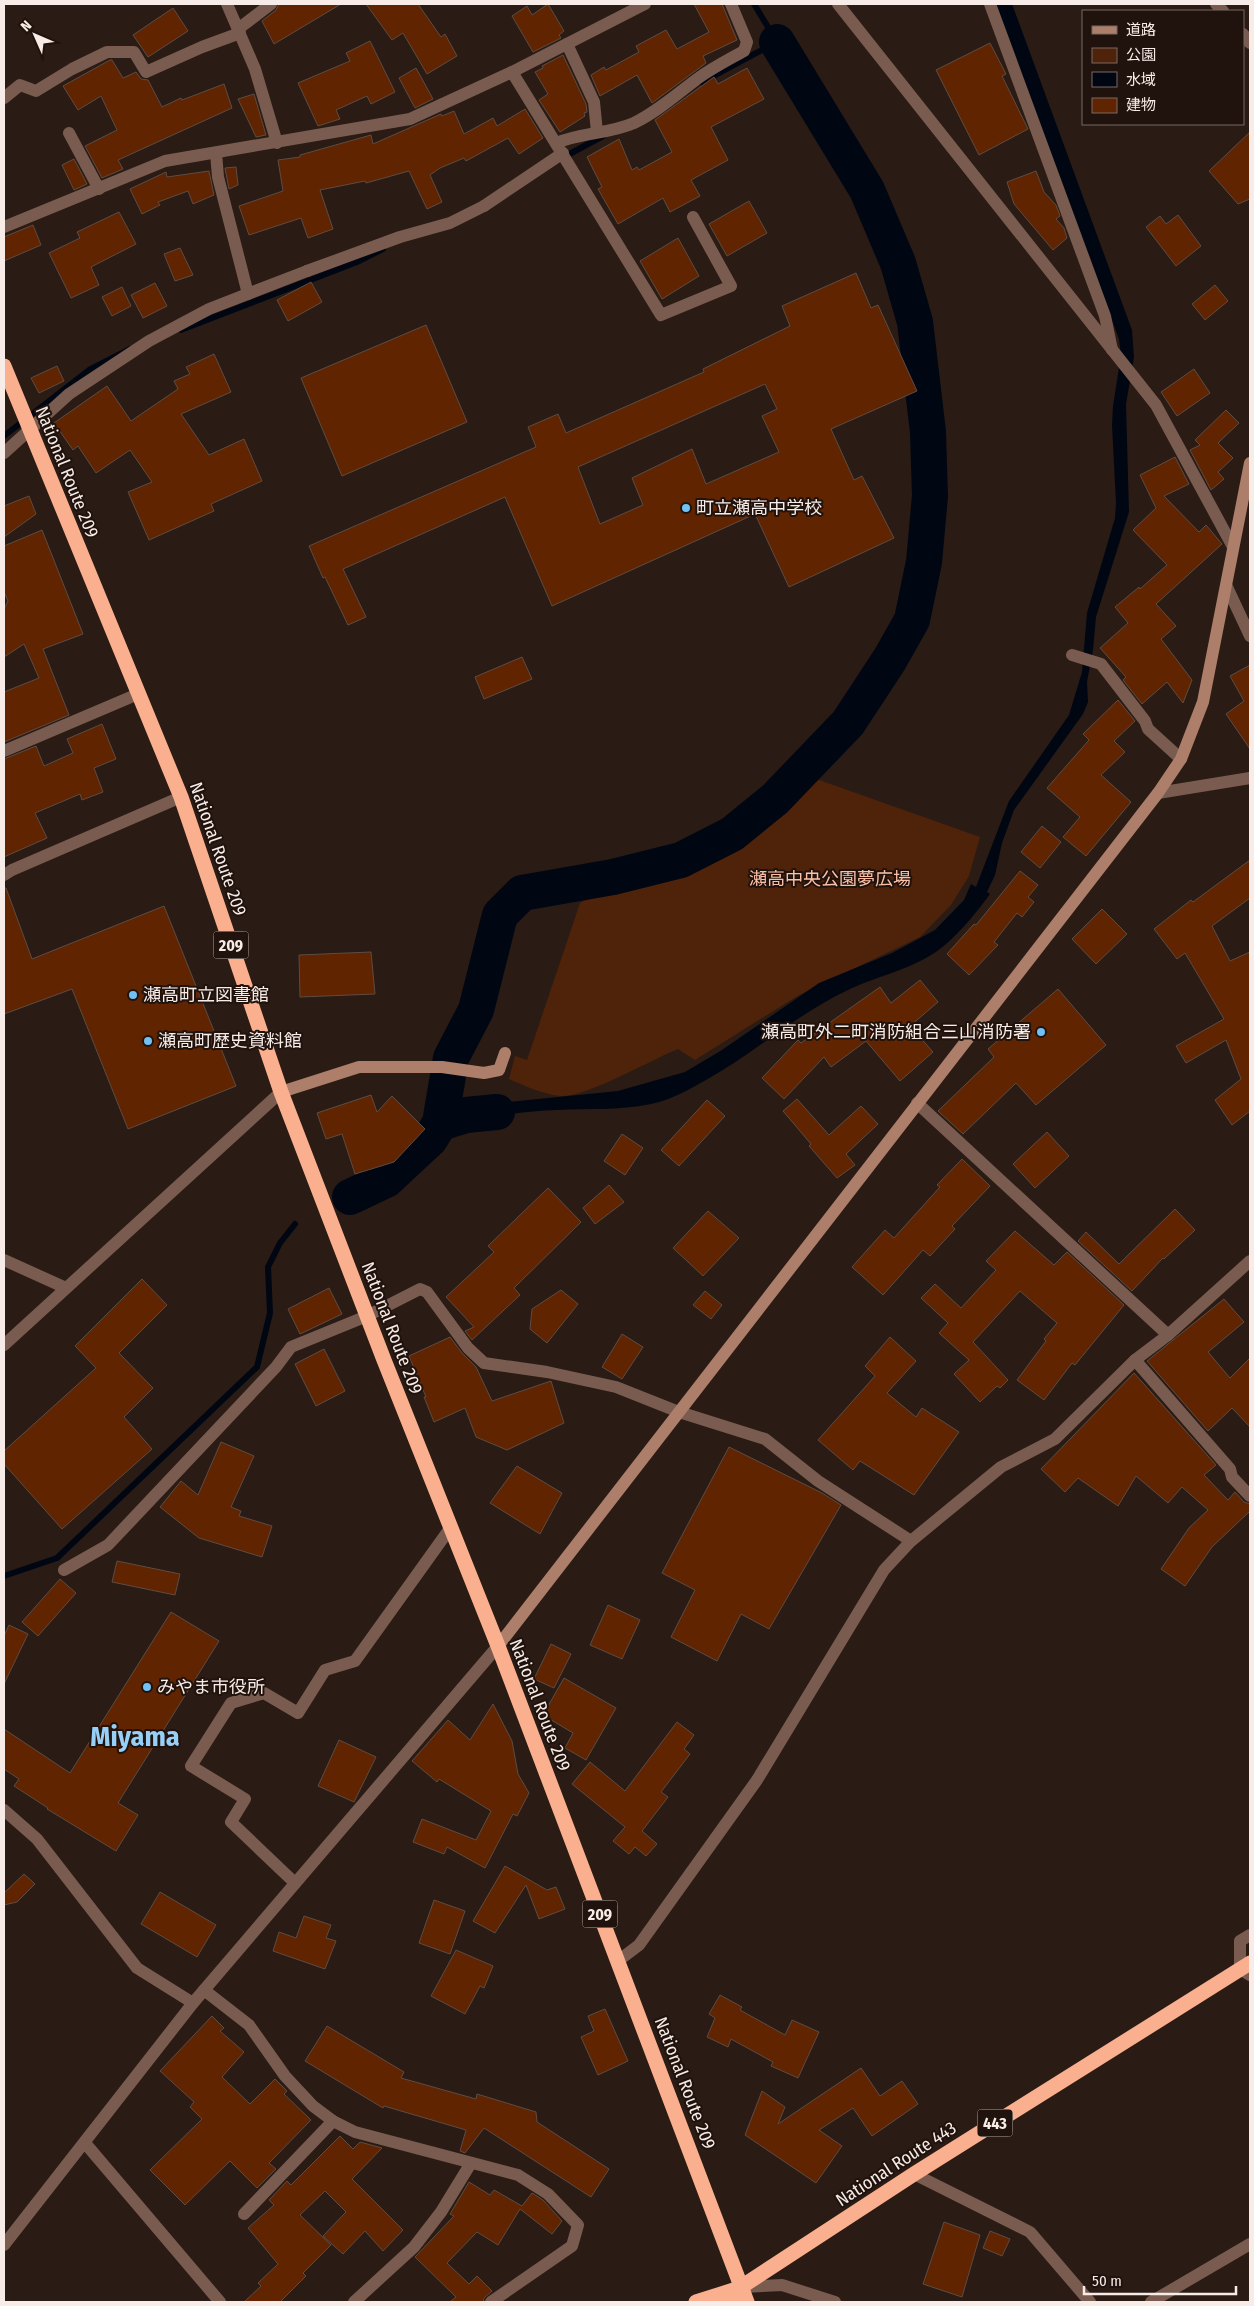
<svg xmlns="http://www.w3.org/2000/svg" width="1254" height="2306" viewBox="0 0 1254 2306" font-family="'Fira Sans Condensed','Noto Sans JP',sans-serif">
<rect width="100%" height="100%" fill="#2a1b14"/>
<path fill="#4f220a" d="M808,776L980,837L969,876L951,905L920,937L799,995L695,1060L678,1049C651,1060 585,1098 560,1096C542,1094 525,1086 509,1079L515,1056L527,1060L580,903L594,895L669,877L742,838Z"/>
<path fill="#000713" d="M995,4H1012L1132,330L1134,357L1126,404L1129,512L1096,617L1093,650L1087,682L1088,702L1083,714L1014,810L1002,843L995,875L987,892L990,894C977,912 962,930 945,945C917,969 878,975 846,991C796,1015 754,1053 706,1080C688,1090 671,1100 651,1104C617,1111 589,1108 557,1110C522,1111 485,1117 452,1127L447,1114L507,1102L618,1091L685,1072L722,1050L819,983L892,953L935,930L964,900L971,884L976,887L1009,801L1069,715L1082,672L1087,613L1115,518L1116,503L1112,425L1113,406L1121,355L1119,339Z"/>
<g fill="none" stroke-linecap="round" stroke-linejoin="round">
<g stroke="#000713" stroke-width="6">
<path d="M702,82L777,42L754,4"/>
<path d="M564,157L603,136"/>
<path d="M181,330L357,262L383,249"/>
<path d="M4,436L89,370L130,349"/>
<path d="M4,1576L57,1558L257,1367L270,1313L268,1267L280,1243L295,1224"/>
</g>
<g stroke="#000713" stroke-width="36">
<path d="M440,1123L466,1115L497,1112"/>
<path d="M350,1197L386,1180L430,1139L440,1123L451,1058L476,1010L500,915L522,893L613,877L681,860L732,834L775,799L848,723L890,659L912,620L924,562L930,496L928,432L915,322L898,263L867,190L777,42"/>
</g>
</g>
<g fill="#612400" stroke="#5d4c44" fill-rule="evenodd">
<path d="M279,4H341L274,44L262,21L276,10Z"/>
<path d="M366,4H418L441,37L445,34L457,56L427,74L403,33L392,40Z"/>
<path d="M548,4L564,31L559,35L561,38L533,52L512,16L527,6L532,15Z"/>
<path d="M694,4H722L737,40L703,56L706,63L652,103L637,75L600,96L591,75L604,67L606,70L639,52L636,46L666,30L677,49L709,32Z"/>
<path d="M173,8L188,31L148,57L133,35Z"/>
<path d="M370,41L395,92L371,104L367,96L336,110L340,119L318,126L298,83L350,61L346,53Z"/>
<path d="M990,43L1006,74L1002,76L1028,129L979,155L936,70Z"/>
<path d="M563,55L586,104L587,112L584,113L585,116L560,132L539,100L548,94L535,72L543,68L542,66Z"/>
<path d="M110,60H112L123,78L136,72L141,79L148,80L162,107L181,98L182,100L224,84L232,108L118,160L123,169L102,178L85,146L117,130L101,96L78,110L63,86Z"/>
<path d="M416,68L433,99L415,108L399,78Z"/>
<path d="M747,68L764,99L711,127L728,160L691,180L700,196L670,212L663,198L618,224L598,189L602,187L587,157L619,139L632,170L637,167L639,170L672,152L655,120L714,77L718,84Z"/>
<path d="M254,94L266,135L256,137L238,99Z"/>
<path d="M525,109L543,138L519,154L508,138L466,161L464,158L440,168L430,175L442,202L427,209L409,171L366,183L365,181L320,190L333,229L308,238L301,218L249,235L239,206L283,191L278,160L300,157V155L371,135L373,144L441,114L442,116L454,111L464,134L493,118L497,126Z"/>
<path d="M1250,132V199L1238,204L1209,171Z"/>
<path d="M74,159L87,184L74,190L62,165Z"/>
<path d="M236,167L238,185L229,189L225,168Z"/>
<path d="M209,171L214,195L193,204L188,191L158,202L160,205L142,214L130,189L166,172L167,177Z"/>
<path d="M1036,171L1044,192L1056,205L1060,216L1056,219L1064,228L1067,238L1053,250L1014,204L1007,182Z"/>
<path d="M749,201L767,233L727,256L709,224Z"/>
<path d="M119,212L136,244L91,267L99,285L71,298L49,253L80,238L77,232Z"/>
<path d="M1178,215L1201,246L1176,266L1146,227L1160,216L1166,224Z"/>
<path d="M33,225L41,245L4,261V237Z"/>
<path d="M678,238L699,276L662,299L640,261Z"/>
<path d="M180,248L193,275L175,281L164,254Z"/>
<path d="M856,273L871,308L878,305L917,391L831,429L854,480L862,476L894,538L789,587L755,514L552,606L505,497L343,569L366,617L348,625L325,577L323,578L309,546L536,447L528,427L558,414L566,433L704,372L703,369L790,326L782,306ZM765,384L777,409L762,416L779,452L706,484L692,449L632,478L643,505L600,524L578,467Z"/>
<path d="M311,282L322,302L288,321L277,300Z"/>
<path d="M155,283L167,306L143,318L131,295Z"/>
<path d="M1215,285L1228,301L1205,320L1192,304Z"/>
<path d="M122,287L131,306L112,316L102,297Z"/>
<path d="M426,325L467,422L342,476L301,378Z"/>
<path d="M214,354L231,392L181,414L209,455L244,439L262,481L211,504L214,511L149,540L128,492L152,482L130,450L96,473L78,446L73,450L54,423L107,386L131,421L178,389L174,381L190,374L186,367Z"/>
<path d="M57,366L64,381L39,393L31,378Z"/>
<path d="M1194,369L1210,393L1177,416L1161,392Z"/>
<path d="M1226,410L1239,423L1218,443L1233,458L1218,472L1224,479L1211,490L1190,450L1200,445L1195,440Z"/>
<path d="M1175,457L1189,484L1164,496L1199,532L1206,525L1222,544L1156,604L1176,626L1161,639L1192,680L1183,703L1167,682L1142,704L1123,680L1126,677L1100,648L1128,623L1115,607L1139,587L1140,589L1167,565L1133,530L1156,508L1140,475Z"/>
<path d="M29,496L36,514L4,537V506Z"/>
<path d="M42,530L83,634L43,649L69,715L4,742V692L39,678L24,644L4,657V609L8,601L4,592V546Z"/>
<path d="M522,657L532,679L484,699L475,677Z"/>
<path d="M1250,665V749L1226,714L1244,701L1230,676Z"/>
<path d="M1118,700L1135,721L1114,741L1125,752L1101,775L1131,802L1086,856L1063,837L1080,817L1047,788L1089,740L1083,734Z"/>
<path d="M102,724L116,759L94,768L103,792L82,800L80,794L35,813L47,838L4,857V759L36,746L44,766L73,753L67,739Z"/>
<path d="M1042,826L1061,842L1040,868L1021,852Z"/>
<path d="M1250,860V898L1212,926L1230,961L1250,952V1111L1232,1125L1215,1100L1241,1079L1226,1040L1186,1063L1176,1046L1224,1019L1185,953L1177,959L1154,929L1191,900L1193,902Z"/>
<path d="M1020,871L1038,885L1028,897L1034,902L1022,917L1017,913L994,942L998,945L969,975L947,954L974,924L976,925Z"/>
<path d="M4,888H6L32,959L164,906L236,1086L128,1129L72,989L4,1014Z"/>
<path d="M1102,909L1127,934L1096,964L1072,939Z"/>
<path d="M371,952L375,994L300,997L299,955Z"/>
<path d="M920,980L938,1002L910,1026L933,1052L900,1081L866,1041L831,1067L824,1057L784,1099L762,1078L798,1040L801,1043L880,987L891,1003Z"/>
<path d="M1058,989L1106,1045L1036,1105L1016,1083L963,1134L938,1111L994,1057L988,1049Z"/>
<path d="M371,1095L377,1112L392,1096L425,1129L394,1162L355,1174L342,1134L326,1139L317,1113Z"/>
<path d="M797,1099L829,1135L861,1106L878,1124L846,1154L855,1165L837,1178L809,1146L811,1144L783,1111Z"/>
<path d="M707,1100L725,1116L679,1166L661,1150Z"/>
<path d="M1047,1132L1069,1156L1035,1188L1013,1164Z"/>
<path d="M622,1134L643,1148L625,1175L604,1161Z"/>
<path d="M962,1159L990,1186L952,1226L955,1229L930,1256L923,1250L883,1295L852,1267L885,1230L894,1238L940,1187L937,1185Z"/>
<path d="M609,1185L624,1202L595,1224L583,1208Z"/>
<path d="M548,1188L581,1222L514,1288L520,1295L472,1340L465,1331L474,1327L446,1297L494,1252L488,1246Z"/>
<path d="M1175,1209L1195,1230L1164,1259L1163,1258L1132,1291L1078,1241L1086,1232L1119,1264Z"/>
<path d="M708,1211L739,1238L703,1276L673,1248Z"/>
<path d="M1015,1231L1054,1265L1067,1252L1124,1305L1075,1365L1072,1363L1044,1400L1017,1380L1046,1341L1044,1339L1057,1323L1020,1291L973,1342L1008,1380L1000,1388L997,1386L980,1402L954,1374L969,1360L939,1333L948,1323L921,1298L935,1284L961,1308L996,1270L986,1261Z"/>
<path d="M142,1279L167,1305L119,1353L153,1388L124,1417L152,1449L62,1529L4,1464V1451L96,1368L75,1346Z"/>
<path d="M329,1288L342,1314L300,1334L288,1309Z"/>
<path d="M561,1290L578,1304L547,1343L530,1329L532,1309Z"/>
<path d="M705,1291L722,1305L711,1319L693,1305Z"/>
<path d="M1224,1299L1244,1322L1208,1352L1230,1378L1250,1358V1427L1232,1408L1208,1431L1147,1361Z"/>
<path d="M622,1334L643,1347L622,1379L602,1367Z"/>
<path d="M450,1337L462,1353L476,1367L492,1401L551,1381L564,1423L507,1450L476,1437L465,1408L434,1422L424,1397H426L409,1356Z"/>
<path d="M890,1337L916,1361L887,1393L916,1417L922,1408L959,1432L914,1495L860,1461L853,1470L818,1440L875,1376L865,1366Z"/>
<path d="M324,1349L345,1391L316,1406L295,1364Z"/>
<path d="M1134,1373L1216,1465L1204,1475L1228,1500L1235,1492L1244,1502L1250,1504V1511L1212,1547L1185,1586L1161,1569L1189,1528L1208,1510L1182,1487L1168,1503L1136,1476L1118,1506L1078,1478L1065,1492L1041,1469Z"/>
<path d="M221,1442L254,1456L231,1507L241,1511L239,1516L272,1526L262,1557L199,1538L160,1507L181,1481L198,1495Z"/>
<path d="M729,1447L822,1493L841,1505L769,1629L741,1614L717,1661L671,1637L695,1590L662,1573Z"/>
<path d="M517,1466L562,1493L540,1534L490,1503Z"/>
<path d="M117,1561L180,1574L175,1595L112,1582Z"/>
<path d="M60,1579L76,1593L38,1636L22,1622Z"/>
<path d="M608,1605L640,1620L622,1659L590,1645Z"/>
<path d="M171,1612L219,1641L118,1803L138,1815L116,1851L47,1809L48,1808L14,1786L19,1779L4,1769V1729L70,1773Z"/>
<path d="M9,1625L28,1634L4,1684V1636Z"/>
<path d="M551,1644L571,1654L554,1688L534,1679Z"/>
<path d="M564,1678L616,1708L586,1760L565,1748L573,1733L543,1715Z"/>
<path d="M493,1704L512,1741L518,1774L529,1793L517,1816L513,1814L485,1868L447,1847L444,1854L413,1842L422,1819L476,1840L491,1811L439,1779L437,1782L412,1761L448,1720L470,1740Z"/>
<path d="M677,1722L694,1735L684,1749L690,1754L661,1792L668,1797L642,1831L657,1844L646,1856L635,1847L629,1854L613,1841L625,1827L572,1784L590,1762L625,1791Z"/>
<path d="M339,1740L376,1757L354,1802L318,1786Z"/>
<path d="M505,1866L547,1890L556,1887L565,1909L539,1919L526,1885L495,1933L473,1921Z"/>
<path d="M24,1874L35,1884L17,1902L4,1905V1893Z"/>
<path d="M160,1892L216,1925L197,1957L141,1924Z"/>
<path d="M434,1900L465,1911L450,1954L419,1943Z"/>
<path d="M304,1916L331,1925L326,1938L336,1941L325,1969L273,1951L279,1932L296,1938Z"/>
<path d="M456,1950L493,1966L484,1988L480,1986L465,2014L431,1996Z"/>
<path d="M720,1995L742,2007L740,2010L785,2035L792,2020L819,2032L798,2078L771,2066L773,2062L731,2039L728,2047L707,2037L715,2018L709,2014Z"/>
<path d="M605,2009L628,2061L598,2075L581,2037L594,2031L588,2016Z"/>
<path d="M212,2016L224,2028L220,2031L244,2052L222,2077L250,2104L275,2079L287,2091L284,2094L311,2120L269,2163L276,2169L257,2188L230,2161L185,2205L150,2170L202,2119L190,2107L194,2102L160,2071Z"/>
<path d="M327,2026L404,2072L401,2078L476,2099L477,2094L536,2112L537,2122L609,2169L591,2197L484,2128L465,2153L460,2151L466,2130L384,2106L383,2108L305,2061Z"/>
<path d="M861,2068L880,2096L902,2081L918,2104L872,2136L853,2108L819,2130L842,2146L816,2183L745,2135L762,2091L785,2107L778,2124Z"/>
<path d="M340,2136L353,2149L360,2142L382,2148L352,2179L403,2230L383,2251L365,2231L343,2254L323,2236L346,2212L325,2191L300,2215L331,2245L303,2273L306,2276L280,2302H244L261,2286L258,2283L278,2264L248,2228L274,2205L269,2200L287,2181L291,2185Z"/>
<path d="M469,2182L490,2195L494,2190L522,2206L532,2193L543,2200L562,2221L552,2234L520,2209L498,2245L477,2232L447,2263L469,2284L477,2276L492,2291L484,2298L483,2302H450L456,2297L415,2257L454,2216L450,2214Z"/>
<path d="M944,2222L980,2235L962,2297L923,2284Z"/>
<path d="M990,2231L1010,2239L1002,2256L983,2248Z"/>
</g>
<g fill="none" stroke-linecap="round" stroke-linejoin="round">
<g stroke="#795c4f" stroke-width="12">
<path d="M990,4L1105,316L1112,350"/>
<path d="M238,29L271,4"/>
<path d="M567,44L594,102L597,132"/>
<path d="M4,98L20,85L36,91L72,69L107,52H134L146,72L202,47L240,33"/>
<path d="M69,133L99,189"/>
<path d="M307,271L400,237L450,223L484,206"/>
<path d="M1072,655L1101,664L1145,721L1148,729L1181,759"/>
<path d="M4,1260L66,1288"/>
<path d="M4,1345L281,1092"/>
<path d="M295,1883L231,1822L245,1799L191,1766L231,1703L264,1693L298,1713L325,1670L355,1661L451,1527"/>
<path d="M741,2287L782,2285L835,2302"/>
</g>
<g stroke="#795c4f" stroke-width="12">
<path d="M227,4L255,69L277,143"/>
<path d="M838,4L1156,405L1233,547"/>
<path d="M1216,4L1223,11"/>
<path d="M1243,34L1250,43"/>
<path d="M512,72L661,315L731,286L693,217"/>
<path d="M556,143C583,132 609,134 634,123C657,112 677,94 697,79C712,68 728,60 744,51L747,42L731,4"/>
<path d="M216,153L218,177L248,294"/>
<path d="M484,206L563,153"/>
<path d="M4,227L165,161L410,119L512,72L645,4"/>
<path d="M4,453L69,394L149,341L209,309L307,271"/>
<path d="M1227,587L1250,636"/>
<path d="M4,751L138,694"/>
<path d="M1158,793L1250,778"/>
<path d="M4,875L12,870L181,797"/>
<path d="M917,1103L1168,1335"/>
<path d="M1135,1360L1230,1469L1232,1477L1250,1496"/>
<path d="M64,1570L108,1545L276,1367L291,1347L367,1316L420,1289L427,1292L468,1348L484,1363L547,1372L616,1387L679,1412L765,1439L818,1481L911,1541"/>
<path d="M4,1810L37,1839L137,1968L193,2003"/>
<path d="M1250,1935L1240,1941V1969L1250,1975"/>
<path d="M618,1961L639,1945L757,1780L884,1570L911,1541L1001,1467L1055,1439L1135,1360L1168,1335L1250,1261"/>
<path d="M204,1990L249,2025L285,2076L313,2106L333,2121L355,2132L518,2175L548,2194L578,2225L572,2246L491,2302"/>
<path d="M85,2143L220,2302"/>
<path d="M914,2174L1030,2232L1090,2302"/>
<path d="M244,2214L333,2121"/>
<path d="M4,2245L193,2003L498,1646"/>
<path d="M354,2302L414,2247L441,2212L471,2163"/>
<path d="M1151,2302L1250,2244"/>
</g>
<g stroke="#ad7e69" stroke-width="12">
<path d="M281,1092L359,1067H442L484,1073L499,1070L505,1053"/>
<path d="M498,1646L1158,793L1181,759L1203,702L1250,463"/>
</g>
<g stroke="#fab08e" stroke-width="15">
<path d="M4,366L181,797L281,1092L384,1360L498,1646L747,2302"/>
<path d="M696,2302L740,2288"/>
<path d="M728,2302L741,2287L914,2174L1250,1963"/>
</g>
</g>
<g fill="#72c1f5" stroke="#20120c" stroke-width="2">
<circle cx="686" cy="508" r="5"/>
<circle cx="133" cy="995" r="5"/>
<circle cx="1041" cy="1032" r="5"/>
<circle cx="148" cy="1041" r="5"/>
<circle cx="147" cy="1687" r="5"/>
</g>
<g text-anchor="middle" stroke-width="4" stroke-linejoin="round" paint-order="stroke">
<g fill="#20120c" stroke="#b6aba6" stroke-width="1">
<rect x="213.5" y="931.5" width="35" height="27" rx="4"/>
<rect x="582.5" y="1900.5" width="35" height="27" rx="4"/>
<rect x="977.5" y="2109.5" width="35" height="27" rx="4"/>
</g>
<g font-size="16" font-weight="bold" fill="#f7ece8">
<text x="231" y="951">209</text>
<text x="600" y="1920">209</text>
<text x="995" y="2129">443</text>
</g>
<g font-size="18" fill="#f7ece8" stroke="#20120c">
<text transform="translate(67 472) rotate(68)" y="6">National Route 209</text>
<text transform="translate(218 849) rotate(71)" y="6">National Route 209</text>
<text transform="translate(392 1328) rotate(69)" y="6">National Route 209</text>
<text transform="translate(540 1705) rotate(69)" y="6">National Route 209</text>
<text transform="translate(685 2083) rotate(69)" y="6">National Route 209</text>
<text transform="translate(896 2164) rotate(-33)" y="6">National Route 443</text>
</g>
<g font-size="18" fill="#f7ece8" stroke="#20120c" text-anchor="start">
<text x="696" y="514">町立瀬高中学校</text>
<text x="143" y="1001">瀬高町立図書館</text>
<text x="1031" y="1038" text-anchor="end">瀬高町外二町消防組合三山消防署</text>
<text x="158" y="1047">瀬高町歴史資料館</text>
<text x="157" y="1693">みやま市役所</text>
</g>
<g font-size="18" fill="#fbc0a6" stroke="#20120c">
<text x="830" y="885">瀬高中央公園夢広場</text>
</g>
<g font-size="28" font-weight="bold" fill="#97cff6" stroke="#20120c">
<text x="135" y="1746">Miyama</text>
</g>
</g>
<rect width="1254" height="2306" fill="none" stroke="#f7ece8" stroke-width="10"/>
<rect x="1082" y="10" width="162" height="115" fill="#20120c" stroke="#766964"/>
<rect x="1092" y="26" width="25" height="8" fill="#ad7e69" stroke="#766964"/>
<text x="1126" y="35" font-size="15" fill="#f7ece8">道路</text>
<rect x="1092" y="48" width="25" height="15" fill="#4f220a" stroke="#766964"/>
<text x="1126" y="60" font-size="15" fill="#f7ece8">公園</text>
<rect x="1092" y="72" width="25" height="15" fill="#000713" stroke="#766964"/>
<text x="1126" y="85" font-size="15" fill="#f7ece8">水域</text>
<rect x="1092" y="98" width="25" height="15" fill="#612400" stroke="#766964"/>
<text x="1126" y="110" font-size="15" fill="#f7ece8">建物</text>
<g transform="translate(35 35) rotate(315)" stroke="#20120c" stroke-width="4" paint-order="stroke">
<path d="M0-4L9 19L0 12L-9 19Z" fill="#f7ece8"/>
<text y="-8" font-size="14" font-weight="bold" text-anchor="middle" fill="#f7ece8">N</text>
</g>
<path d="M1084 2286v8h152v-8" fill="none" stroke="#f7ece8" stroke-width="2.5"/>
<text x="1092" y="2286" font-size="15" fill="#f7ece8" stroke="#20120c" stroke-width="4" paint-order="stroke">50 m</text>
</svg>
